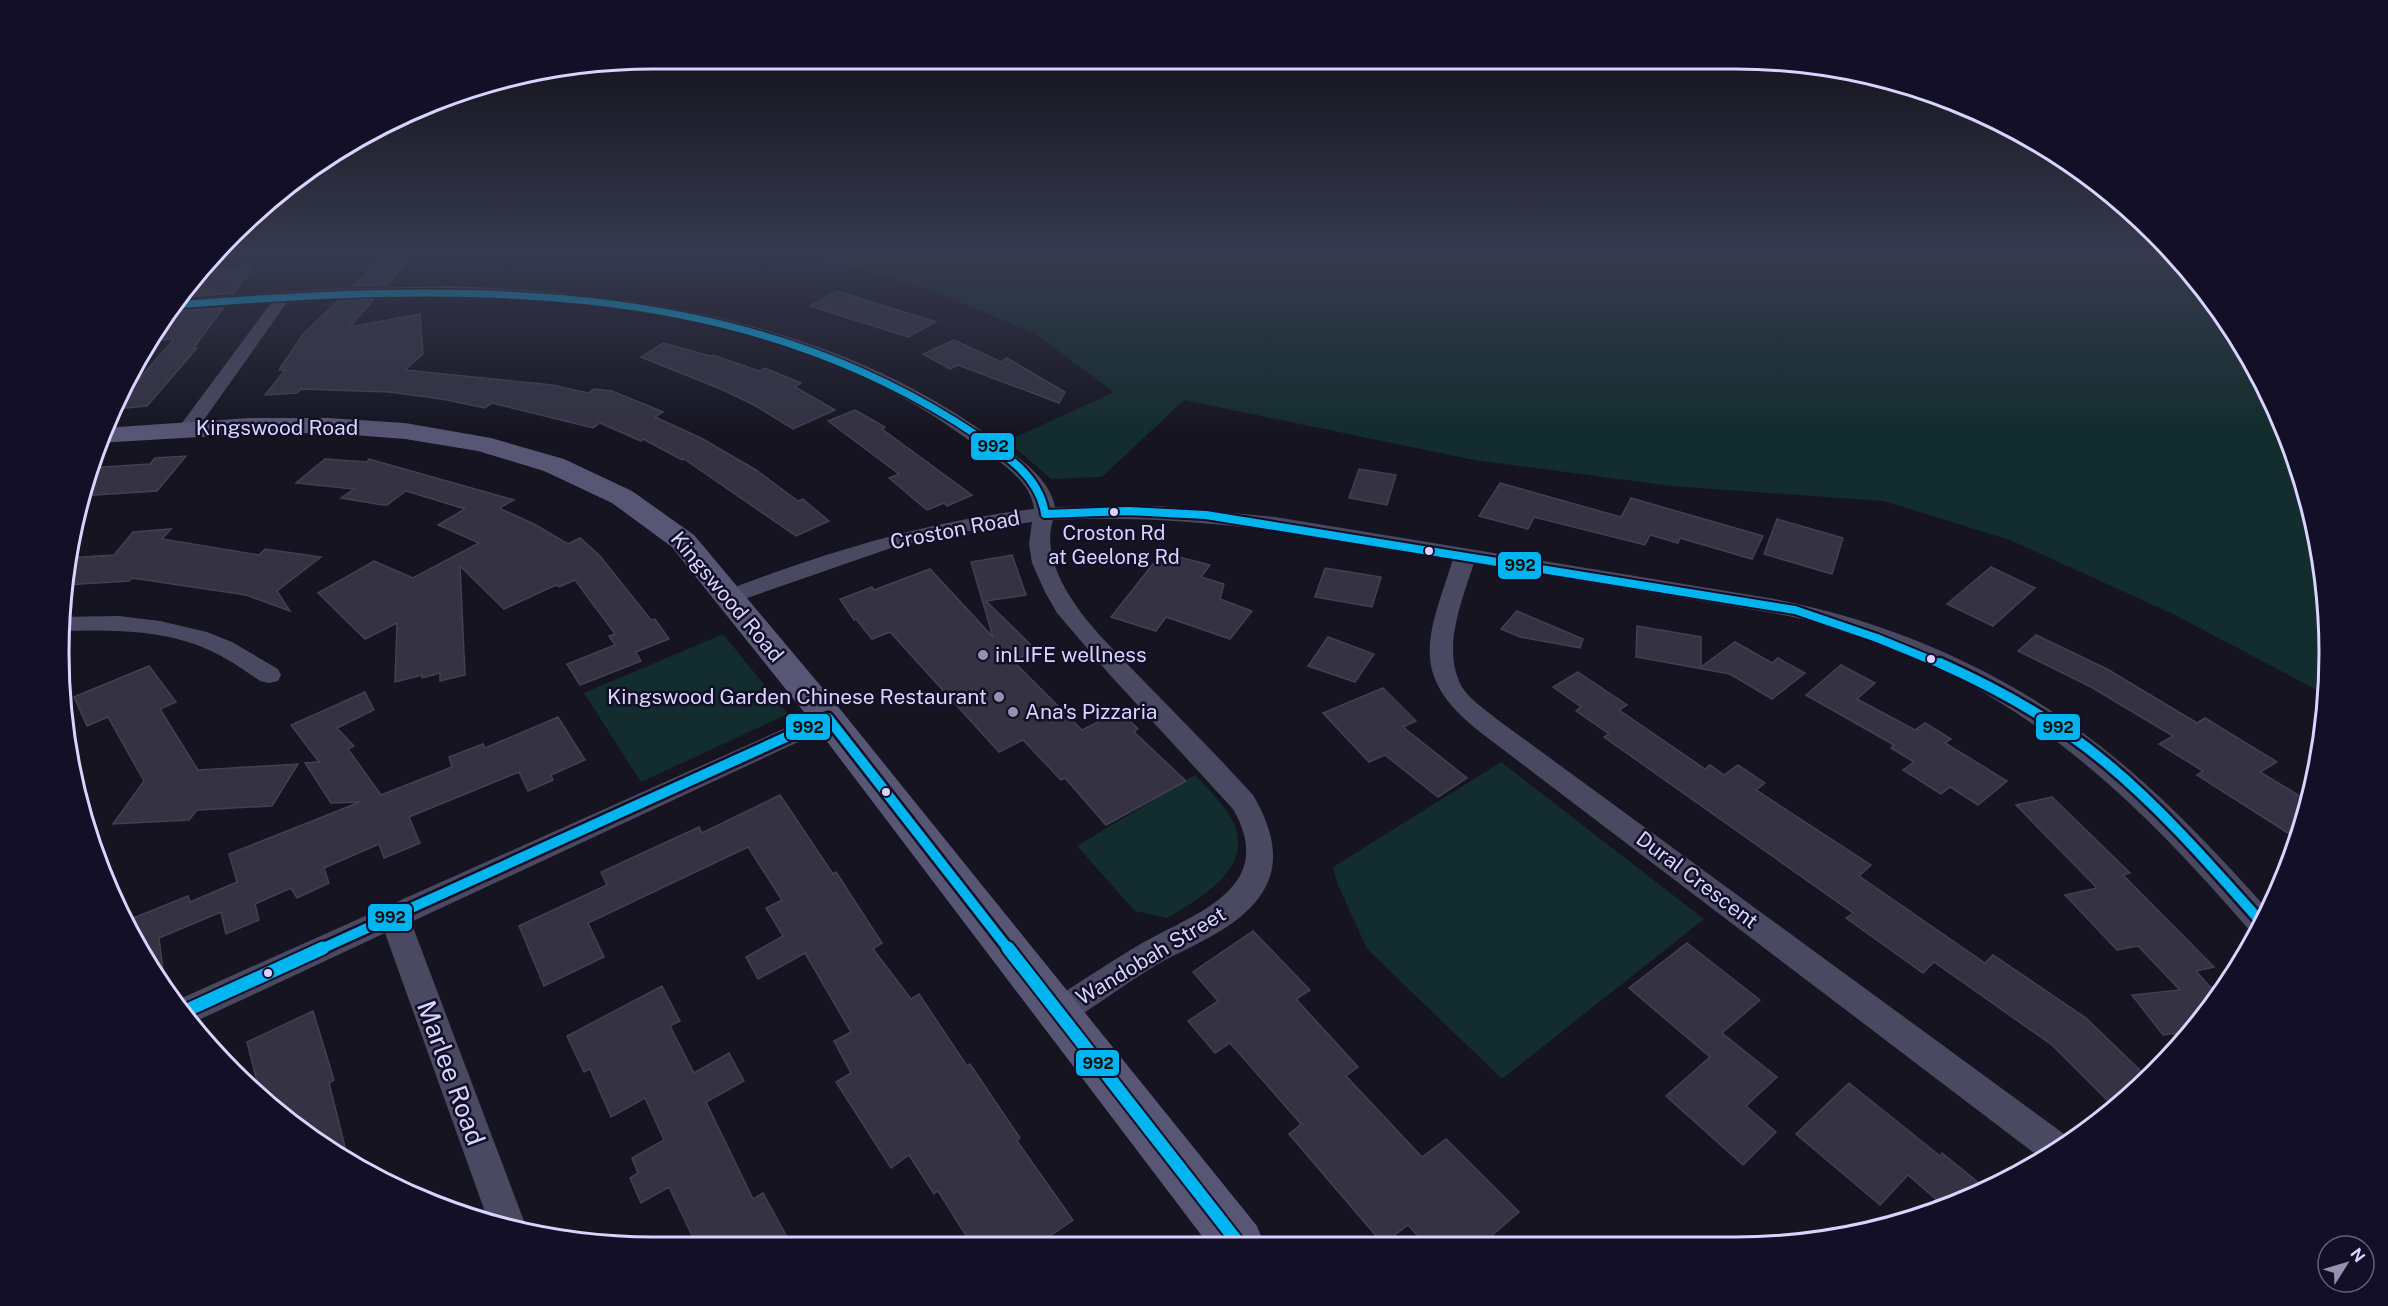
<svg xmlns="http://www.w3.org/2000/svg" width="2388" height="1306" viewBox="0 0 2388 1306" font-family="'Public Sans',sans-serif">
<rect width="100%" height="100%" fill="#161421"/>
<g fill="#132c2d">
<path d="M807,253H2171L2206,291L2268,390L2309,499L2328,614L2326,695L2175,615L2010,540L1884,501L1671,486L1474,460L1184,400L1102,477L1051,479L1007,441L1114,392L1035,334L934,291Z"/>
<path d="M723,634L788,714L641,782L584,693Z"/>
<path d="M1501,762L1704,919L1502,1079L1367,949L1338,885L1333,867Z"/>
<path d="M1195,775C1205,786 1217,797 1226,810C1263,862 1207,894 1168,918L1135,911L1077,846Z"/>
</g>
<g fill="#343243" stroke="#433f54" stroke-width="1.5">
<path d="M409,260L387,285L353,286L378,262Z"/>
<path d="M253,267L234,293L187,297L207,271Z"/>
<path d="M837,291L936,322L908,337L810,306Z"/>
<path d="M374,299L350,327L420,314L423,354L405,370L552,385L588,393L594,389L612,391L663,412L655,417L701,438L756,470L798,501L803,499L829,521L796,536L684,459L682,460L643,439L641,441L600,423L593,428L492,403L485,408L442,399L389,392L301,389L297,393L265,395L285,370H279L303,334L338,301Z"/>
<path d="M223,308L193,349L197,348L147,406L113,409L174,339L153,341L176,311Z"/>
<path d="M954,340L1001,362L1007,358L1065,392L1059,403L958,365L950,369L923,354Z"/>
<path d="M663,343L710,356L713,355L759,371L765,368L801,383L795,387L835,410L793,429L754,405L723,390L641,357Z"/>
<path d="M855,410L885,427L882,429L972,495L947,506L944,503L927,510L889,478L899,474L828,421Z"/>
<path d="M186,456L157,491L80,496L89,468L150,464L155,458Z"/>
<path d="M325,459L367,462L369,459L514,500L499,508L534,524L568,544L580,538L600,556L651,620L655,619L669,639L636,652L641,661L580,685L567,664L615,645L609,636L615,634L575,580L559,587L556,585L504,609L460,566L465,675L440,681V673L422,678V675L395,682L397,623L365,639L318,593L374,561L413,578L479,543L438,525L465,509L406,491L387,505H383L341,498L354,489L296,483Z"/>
<path d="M1359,469L1396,475L1387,505L1349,498Z"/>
<path d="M1500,483L1621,517L1631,498L1763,536L1752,559L1680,538L1678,543L1650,535L1645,545L1534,517L1528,529L1479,516Z"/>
<path d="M1777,519L1843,538L1832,574L1764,554Z"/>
<path d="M171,529L162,539L259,555L265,549L321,557L277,591L290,611L246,595L132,578L129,581L65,585L69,558L114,555L133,532Z"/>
<path d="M1167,554L1210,565L1201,577L1224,584L1220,599L1252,611L1230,639L1166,617L1156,631L1111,617L1153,564L1158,566Z"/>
<path d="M1012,555L1026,595L986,601L1036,650L1013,661L1082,730L1120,711L1138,729L1134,732L1186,781L1106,825L1065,778L1061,780L1023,740L999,752L890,632L872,639L856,619L854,620L840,599L872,587L874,590L930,569L993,637L971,562Z"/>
<path d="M1991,567L2035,588L1993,626L1947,604Z"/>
<path d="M1325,568L1381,577L1372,607L1315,597Z"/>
<path d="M1517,611L1583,639L1580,648L1520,637L1501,629Z"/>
<path d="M1637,626L1701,637V667L1735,642L1772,663L1778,658L1805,673L1772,699L1730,674L1636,657Z"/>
<path d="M2036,635L2107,669L2197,723L2205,718L2277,762L2260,772L2308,801L2299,840L2197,775L2203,771L2159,744L2173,736L2091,687L2018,651Z"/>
<path d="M1328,637L1374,654L1355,682L1308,666Z"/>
<path d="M1841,665L1875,683L1857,699L1915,730L1925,723L1951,739L1945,743L2007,781L1978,805L1950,787L1941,794L1903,770L1914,762L1891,748L1894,745L1806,695Z"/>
<path d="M149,666L176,702L160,709L198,770L298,764L272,806L197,810L189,820L113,824L144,781L108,717L87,726L74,697Z"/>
<path d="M1578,672L1627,705L1619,710L1705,769L1710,765L1724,775L1738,765L1765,783L1756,790L1871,865L1859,876L1985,963L1993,955L2086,1018L2149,1079L2114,1107L2052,1045L1934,962L1923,973L1846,918L1853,913L1604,737L1609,734L1576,711L1581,707L1553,687Z"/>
<path d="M1383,688L1416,721L1403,727L1467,778L1438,797L1385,755L1369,762L1323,713Z"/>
<path d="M365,692L374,710L337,728L354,746L348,749L381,795L452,767L449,757L483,744L485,748L558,717L585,760L551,775L553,780L528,791L519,772L409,817L420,843L384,858L379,844L324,868L329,883L297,898L291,888L255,904L259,920L226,934L221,912L159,938L166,993L126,921L188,896L190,902L237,882L229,854L360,802L331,803L305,763L319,762L291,725Z"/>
<path d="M780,795L833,874L836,872L882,943L873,949L911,999L919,994L967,1066L970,1064L1020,1138L1017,1141L1073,1220L1037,1245H972L938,1191L934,1194L909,1155L891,1168L836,1082L851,1073L834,1041L851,1032L805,953L758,979L746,957L783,936L766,908L782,900L748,847L588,923L604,957L544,986L519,926L607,885L601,872L699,827L702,833Z"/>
<path d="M2052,797L2130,873L2123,875L2214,967L2196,971L2210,987L2223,986L2187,1032L2163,1035L2132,995L2180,990L2138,946L2117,950L2065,895L2097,888L2016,805Z"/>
<path d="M1253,931L1310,990L1296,999L1358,1067L1346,1076L1422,1157L1446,1139L1519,1212L1482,1244H1425L1408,1225L1383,1244L1289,1134L1301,1124L1230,1043L1215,1053L1188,1021L1218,1001L1193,972Z"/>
<path d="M1687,943L1760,1000L1722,1033L1777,1077L1746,1106L1776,1132L1743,1165L1666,1096L1710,1057L1629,988Z"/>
<path d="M662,986L680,1021L670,1026L694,1073L729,1053L744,1081L706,1102L753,1199L763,1193L792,1246H697L669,1187L641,1203L630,1178L638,1173L632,1158L664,1140L645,1098L611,1117L590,1069L584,1072L567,1036Z"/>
<path d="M313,1011L334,1080L329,1083L349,1163L291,1124L261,1097L247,1042Z"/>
<path d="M1849,1083L1940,1156L1942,1153L1984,1187L1945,1207L1908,1175L1880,1205L1796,1134Z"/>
</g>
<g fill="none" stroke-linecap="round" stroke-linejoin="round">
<g fill="#4a4962" fill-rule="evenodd">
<path d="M451,286C641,293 834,323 992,438C1015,455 1050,477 1055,507L1159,506L1275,517L1769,598C1888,620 2003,670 2099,745C2161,793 2215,851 2268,910L2257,934L2251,932C2129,791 2012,679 1827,626C1788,614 1747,609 1707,602C1629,589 1551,577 1474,563C1463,598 1443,644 1459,681C1465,697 1485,709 1498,720L2071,1139L2072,1142L2042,1159L1480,732C1407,674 1428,638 1453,559C1320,536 1189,513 1053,520C1044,547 1058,579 1073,601C1089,626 1112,648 1133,670C1173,711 1214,752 1253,795C1286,851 1280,894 1222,930C1204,941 1184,950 1165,960C1132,979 1101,1002 1069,1023L1058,1027L1047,1023L1042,1013L1047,1003C1079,983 1111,961 1144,942C1198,912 1278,887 1233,809L1110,675L1057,613L1045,592L1032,563L1029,544L1032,522L962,532L891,548L730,604L722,602L719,597L722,592C823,553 926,521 1034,509C1031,478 991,456 967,439C777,298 515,286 288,301L196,431H182L179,427L271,303L169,309L176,300L324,289Z"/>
<path d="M119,616L160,621L207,632L232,642L278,669L281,675L278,681L269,683L260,681C244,670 227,658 209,650C162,629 110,630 60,631V617Z"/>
<path d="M828,709L837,712L841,718L837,724L411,922L527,1229L526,1232L489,1223L385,933L190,1024L173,1002Z"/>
</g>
<path fill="#575674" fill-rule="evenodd" d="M250,418H328L405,423L491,438L564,459L632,491L694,535L840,709L1257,1226L1264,1244H1208L816,727L672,547L612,503L544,471L478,451L405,439L328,433L250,434L98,443L103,428Z"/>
<defs>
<path id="bus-1-far3" d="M172,305C453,284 734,272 978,436"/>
<path id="bus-1-far2" d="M976,435C1006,455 1040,477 1045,514L1128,511L1206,515L1795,610L1877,638L1943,665"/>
<g id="bus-1-far1">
<path d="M1940,663C1998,689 2056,721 2105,762C2163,810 2212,867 2262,923"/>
<path d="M319,950L828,718L1009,950"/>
</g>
<g id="bus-1">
<path d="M1008,948L1239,1244"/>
<path d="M181,1013L323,948"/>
</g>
</defs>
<use href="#bus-1-far3" stroke="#130f26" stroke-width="10"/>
<use href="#bus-1-far2" stroke="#130f26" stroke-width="12"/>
<use href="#bus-1-far1" stroke="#130f26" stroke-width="15"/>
<use href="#bus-1" stroke="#130f26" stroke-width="17"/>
<use href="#bus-1-far3" stroke="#00b5ef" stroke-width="7"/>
<use href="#bus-1-far2" stroke="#00b5ef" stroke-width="8"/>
<use href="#bus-1-far1" stroke="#00b5ef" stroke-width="10"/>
<use href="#bus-1" stroke="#00b5ef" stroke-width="13"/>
</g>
<linearGradient id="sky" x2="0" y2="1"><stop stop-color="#0c0b12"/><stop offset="0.58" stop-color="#363a4e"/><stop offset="1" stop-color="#363a4e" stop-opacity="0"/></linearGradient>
<rect width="2388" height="436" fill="url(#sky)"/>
<g fill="#d9d4ff" stroke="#130f26" stroke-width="2">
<circle cx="1114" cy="512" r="5"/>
<circle cx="1429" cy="551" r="5"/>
<circle cx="1931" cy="659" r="5"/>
<circle cx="886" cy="792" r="5"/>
<circle cx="268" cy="973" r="5"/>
</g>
<g fill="#9591b1" stroke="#130f26" stroke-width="2">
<circle cx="983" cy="655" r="6"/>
<circle cx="999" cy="697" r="6"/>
<circle cx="1013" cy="712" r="6"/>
</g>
<g text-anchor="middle" stroke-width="5" stroke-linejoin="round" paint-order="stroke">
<g font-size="20" fill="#d9d4ff" stroke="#130f26">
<text x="1114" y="540">Croston Rd<tspan x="1114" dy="24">at Geelong Rd</tspan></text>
</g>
<g font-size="21" fill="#d9d4ff" stroke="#130f26">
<text x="277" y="435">Kingswood Road</text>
<text transform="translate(955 530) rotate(-11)" y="7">Croston Road</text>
<text transform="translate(727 597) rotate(50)" y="7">Kingswood Road</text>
<text transform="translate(1697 880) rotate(37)" y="7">Dural Crescent</text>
<text transform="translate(1151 956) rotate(-31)" y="7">Wandobah Street</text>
</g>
<g font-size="21" fill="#d9d4ff" stroke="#130f26" text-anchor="start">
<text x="995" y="662">inLIFE wellness</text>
<text x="987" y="704" text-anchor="end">Kingswood Garden Chinese Restaurant</text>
<text x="1025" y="719">Ana's Pizzaria</text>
</g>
<g font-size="26" fill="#d9d4ff" stroke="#130f26">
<text transform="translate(451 1073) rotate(70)" y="9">Marlee Road</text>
</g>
</g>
<path d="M0 0H2388V1306H0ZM653 69H1735A584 584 0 0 1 2319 653V653A584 584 0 0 1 1735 1237H653A584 584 0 0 1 69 653V653A584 584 0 0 1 653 69Z" fill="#130f26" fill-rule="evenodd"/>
<path fill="none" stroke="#d9d4ff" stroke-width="3" d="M653 69H1735A584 584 0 0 1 2319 653V653A584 584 0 0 1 1735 1237H653A584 584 0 0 1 69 653V653A584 584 0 0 1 653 69Z"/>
<g stroke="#130f26" stroke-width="2">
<rect x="970" y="432" width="45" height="29" rx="6" fill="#00b5ef"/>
<rect x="1497" y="551" width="45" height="29" rx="6" fill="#00b5ef"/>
<rect x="785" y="713" width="46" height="28" rx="6" fill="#00b5ef"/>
<rect x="2035" y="713" width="46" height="28" rx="6" fill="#00b5ef"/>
<rect x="367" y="903" width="46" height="29" rx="6" fill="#00b5ef"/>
<rect x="1075" y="1049" width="45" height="28" rx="6" fill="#00b5ef"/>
</g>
<g font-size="16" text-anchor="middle" font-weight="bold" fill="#111">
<text x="993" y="452">992</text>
<text x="1520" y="571">992</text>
<text x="808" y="733">992</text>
<text x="2058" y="733">992</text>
<text x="390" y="923">992</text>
<text x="1098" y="1069">992</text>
</g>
<g transform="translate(2346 1264) rotate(53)"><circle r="28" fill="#130f26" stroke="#625e7d" stroke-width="1.5"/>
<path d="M0-4.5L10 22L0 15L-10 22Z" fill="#9591b1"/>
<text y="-9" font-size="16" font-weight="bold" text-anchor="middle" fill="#d9d4ff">N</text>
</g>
</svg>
